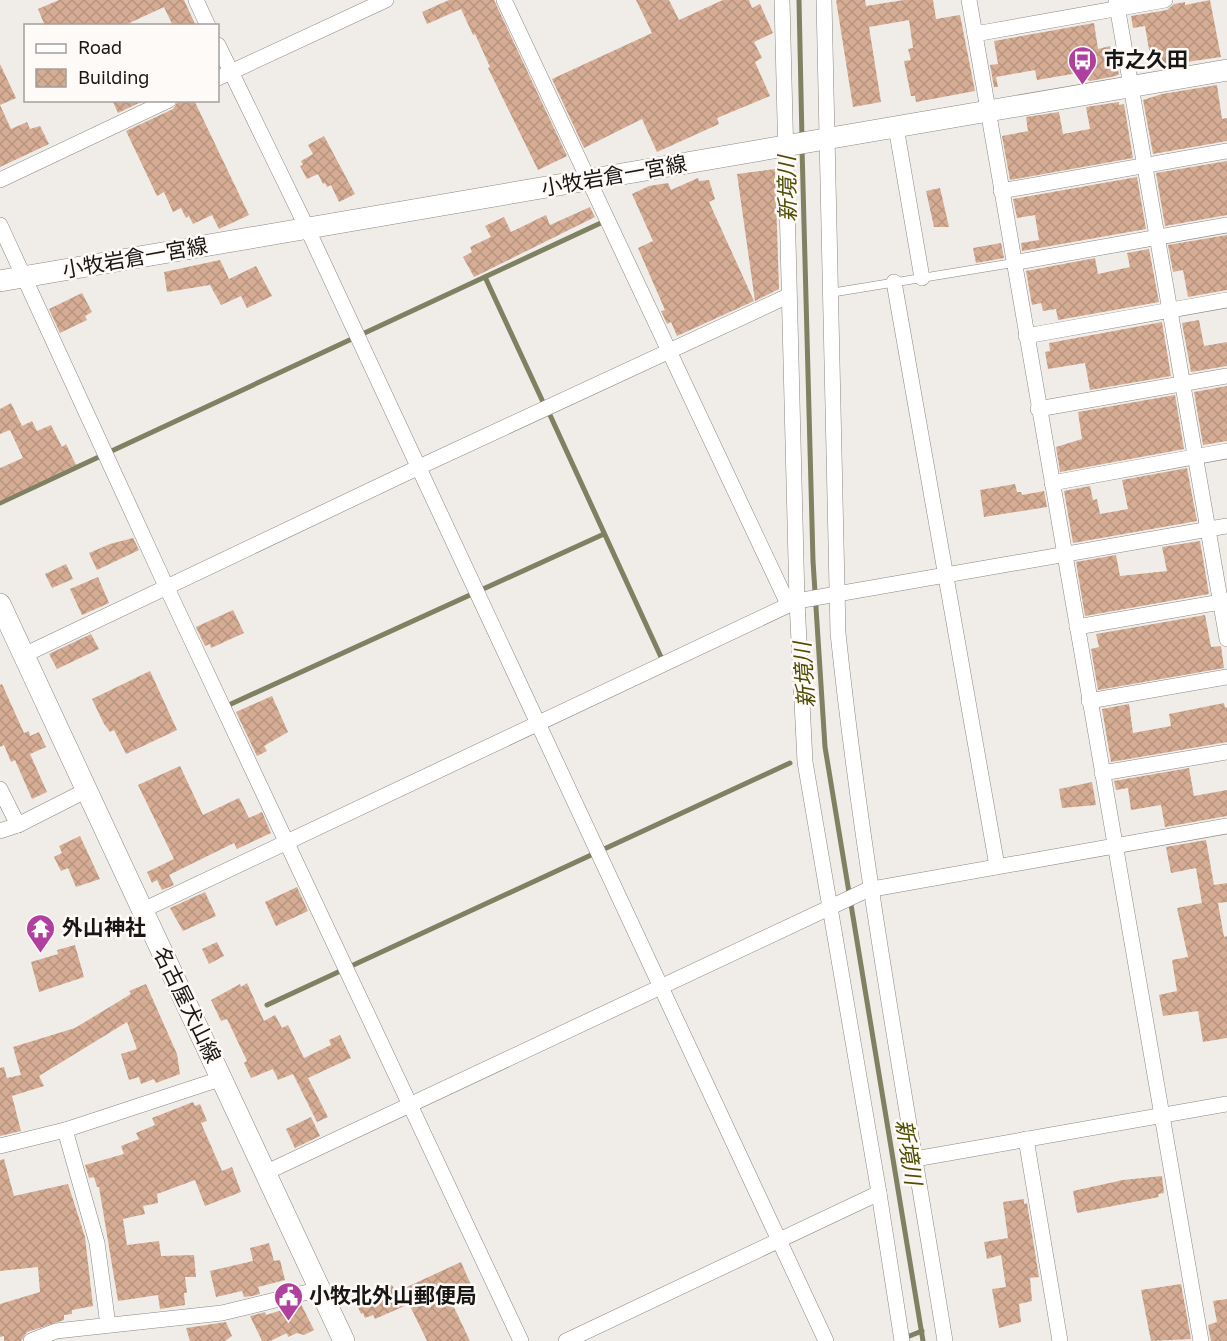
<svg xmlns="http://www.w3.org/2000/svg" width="1227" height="1341" viewBox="0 0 1227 1341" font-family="'Golos Text','Noto Sans JP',sans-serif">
<defs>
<pattern id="building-cross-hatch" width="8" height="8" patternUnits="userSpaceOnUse" patternTransform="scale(1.5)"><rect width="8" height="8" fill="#d6ad94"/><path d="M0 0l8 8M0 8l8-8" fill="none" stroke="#b7947f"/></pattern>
</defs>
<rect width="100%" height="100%" fill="#f0ede9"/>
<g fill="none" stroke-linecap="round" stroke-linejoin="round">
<g stroke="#7f8162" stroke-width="5">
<path d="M799,0L802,139"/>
<path d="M802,148L813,561L825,747L923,1341"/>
<path d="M485,277L543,402"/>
<path d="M550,415L661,657"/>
<path d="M0,503L605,221"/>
<path d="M231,704L604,534"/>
<path d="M267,1005L790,763"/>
<path d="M907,1337L922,1331"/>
</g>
</g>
<g fill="url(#building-cross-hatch)">
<path d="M59,0H184L196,26H173L164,7L123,26H45L38,9Z"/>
<path d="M449,0H494L567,156L538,170L488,68L490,67L475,34L473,35L461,9L427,24L422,12Z"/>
<path d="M636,0H669L679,20L723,0H749L752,8L760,4L773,33L754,42L762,58L755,62L770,96L717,118L719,124L657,152L642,119L584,148L552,79L652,33Z"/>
<path d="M836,0H865L866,6L904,0H933L936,19L960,15L975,91L916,102L915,96H911L904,61L911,60L908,49L913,48L909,20L869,27L881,102L853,107Z"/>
<path d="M1210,0L1221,57L1152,67L1145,26L1133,28L1131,16L1167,10L1174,4L1185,2V5Z"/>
<path d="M1094,23L1098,49L1110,46L1111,50L1114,49L1119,74L1116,76L1090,81L1086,79L1084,72L1037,80L1035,70L996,77L998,87H994L990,65L998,64L994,41Z"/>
<path d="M0,64L16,98L0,105L11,129L27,122L30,129L40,126L49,144L0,167Z"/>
<path d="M1217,85L1222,119L1227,118V141L1153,154L1143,100L1162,94Z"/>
<path d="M112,100H145L118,113Z"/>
<path d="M179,100H194L249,215L219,229L212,215L193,224L189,216L186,218L181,208L173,212L164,192L157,196L126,131L173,109Z"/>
<path d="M1119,102V105L1124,104L1133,158L1010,180L1002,136L1028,131L1026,117L1059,112L1063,134L1090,129L1086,107Z"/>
<path d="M324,136L355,194L339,202L331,185L327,187L325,183L323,184L318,174L307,179L300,166L303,165L301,161L313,154L308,145Z"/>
<path d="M1227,161V215L1165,226L1156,173Z"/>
<path d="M775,169L779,289L755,301L737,174Z"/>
<path d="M1137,177L1146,229L1022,251L1021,243L1039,240L1035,215L1017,218L1013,199Z"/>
<path d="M698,178L699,181L709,180L715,199L709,202L754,301L677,336L671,322L667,324L661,311L665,310L638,248L653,241L632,194L649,186L668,183L671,190Z"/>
<path d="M940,188L949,227H934L926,191Z"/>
<path d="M590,207L595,217L474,277L463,257L472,252L470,247L491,237L485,226L504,217L511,232L546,215L550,225Z"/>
<path d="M1227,235V290L1188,297L1183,270L1173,272L1168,245Z"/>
<path d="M1001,243L1004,258L976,263L973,248Z"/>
<path d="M1149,249L1159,302L1058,320L1056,309L1043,311L1041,303L1032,305L1026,271L1095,258L1098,274L1130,267L1127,253Z"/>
<path d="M220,260L229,279L256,266L272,296L247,308L241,296L221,305L210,285L167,292L164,272Z"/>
<path d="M82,293L92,312L85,316L87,320L60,333L49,309Z"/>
<path d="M1199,320L1204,346L1227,342V366L1191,372L1182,323Z"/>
<path d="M1162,322L1171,376L1090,390L1085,363L1048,369L1045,352L1050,351L1049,343Z"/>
<path d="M1227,386V441L1203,445L1194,392Z"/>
<path d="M1175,395L1184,449L1060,472L1056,447L1082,439L1078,412Z"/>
<path d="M11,403L22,426L32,421L37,431L51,425L62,447L66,444L76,465L0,501V468L23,458L10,430L0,434V409Z"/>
<path d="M1187,468L1197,521L1073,543L1064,491L1090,486L1093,500L1097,499L1100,514L1128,509L1122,480Z"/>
<path d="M1015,484L1017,492H1021L1022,495L1044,491L1047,507L984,517L980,490Z"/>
<path d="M133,538L139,550L97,570L89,553L110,544Z"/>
<path d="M1200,541L1209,594L1085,616L1076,562L1116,555L1120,576L1167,571L1162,547Z"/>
<path d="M66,564L73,579L52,588L45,574Z"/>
<path d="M98,577L109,603L82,615L70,589Z"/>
<path d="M233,610L244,633L211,648L210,644L205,646L196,627Z"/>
<path d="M1205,615L1211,647L1221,646L1224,668L1098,690L1091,649L1099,647L1096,634Z"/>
<path d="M91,634L99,649L57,669L49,654Z"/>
<path d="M150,671L177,730L126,754L114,730L110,732L104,724L92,699Z"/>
<path d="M2,684L24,733L29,731L30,736L39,732L46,747L30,754L47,792L32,799L15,760L11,762L4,745L0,747V685Z"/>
<path d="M272,696L288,732L264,746L267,751L257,756L236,712Z"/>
<path d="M1224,703L1225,708L1227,707V742L1111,762L1102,709L1129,704L1133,733L1171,726L1169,714Z"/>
<path d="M180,766L203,815L239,798L249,818L262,812L271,833L237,849L234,843L169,875L174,885L162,890L157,880L152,883L147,872L174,859L138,785Z"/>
<path d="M1189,768L1194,796L1227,790V816L1165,827L1161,805L1131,810L1128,788L1116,790L1114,781Z"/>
<path d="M1092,782L1096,805L1062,808L1059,789Z"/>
<path d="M80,836L100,879L76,887L68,868L61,871L54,857L62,853L59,846Z"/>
<path d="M1206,840L1214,885L1227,883V902L1218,903L1224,937L1227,936V1038L1203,1042L1198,1011L1163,1016L1159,995L1177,991L1172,960L1188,957L1177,908L1202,903L1196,868L1171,873L1166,847Z"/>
<path d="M297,887L308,911L276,926L265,902Z"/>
<path d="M205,892L216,916L183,931L170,908Z"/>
<path d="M217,942L224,956L209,964L202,949Z"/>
<path d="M75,945L84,977L39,992L31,962L58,954L57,950Z"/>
<path d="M247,983L264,1021L275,1015L282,1028L288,1025L304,1058L331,1045L329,1040L340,1035L351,1058L308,1078L328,1117L317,1122L293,1074L278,1080L273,1069L251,1078L244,1063L247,1061L227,1019L221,1021L211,1000L240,984L241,987Z"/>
<path d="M146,984L177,1054L180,1074L156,1083L154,1079L141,1084L139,1077L129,1080L121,1054L137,1049L127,1022L39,1076L44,1086L12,1096L21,1131L0,1136V1068L4,1067L7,1078L21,1075L13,1047L75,1028L131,994L129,991Z"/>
<path d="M193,1102L195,1106L200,1104L207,1121L201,1123L222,1171L232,1167L241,1192L205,1206L195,1180L157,1194L158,1203L143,1206L145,1214L123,1219L127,1245L159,1241L161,1256L194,1255L196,1277H185L187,1293H184L185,1305L160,1309L158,1295L118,1301L99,1187H97L94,1177L89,1178L85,1165L124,1154L121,1146L139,1139L136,1133L155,1125L152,1118Z"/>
<path d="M311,1117L320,1136L295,1148L286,1129Z"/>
<path d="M4,1159L14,1196L68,1184L85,1237L93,1306L72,1310V1314L64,1315V1320L27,1332L21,1341H4V1336L0,1337V1304L40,1292L38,1267L0,1271V1160Z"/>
<path d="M1162,1176L1164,1193L1158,1194L1159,1197L1077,1213L1073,1191L1123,1180Z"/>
<path d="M1024,1199V1204L1027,1203L1039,1277L1030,1278L1032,1301L1019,1304L1021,1322L999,1328L992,1289L1006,1287L1001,1255L987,1259L984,1242L1008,1238L1003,1202Z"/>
<path d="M269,1243L274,1261L280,1260L285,1280L258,1287L260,1294L252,1296L244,1297L242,1291L216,1297L210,1271L253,1261L250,1248Z"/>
<path d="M461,1262L472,1287L451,1301L470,1341H427L409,1304L375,1319L373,1315L365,1318L363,1313L361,1314L355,1301L392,1285L396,1292Z"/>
<path d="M1181,1284L1191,1339L1151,1341L1141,1290Z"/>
<path d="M1227,1299V1341H1211L1208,1325L1217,1322L1213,1301Z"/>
<path d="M301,1304L314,1330L304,1335L297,1333L288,1337L287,1333L270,1341H262L250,1316L265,1312L266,1315Z"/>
<path d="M226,1322L232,1336L225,1341H190L186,1328Z"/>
</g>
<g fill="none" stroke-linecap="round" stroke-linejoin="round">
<defs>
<path id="lane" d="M830,293L1013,263"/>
<g id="street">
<path d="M196,0L208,26"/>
<path d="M504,0L788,604"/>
<path d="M782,0L797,601L805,762L879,1193L902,1341"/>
<path d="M824,0L838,633C863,870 907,1106 945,1341"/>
<path d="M969,0L1201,1341"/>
<path d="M1116,0L1227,639"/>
<path d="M975,34L1165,0"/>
<path d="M218,45L307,228L826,1341"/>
<path d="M218,78L386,0"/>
<path d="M896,127L922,278"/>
<path d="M0,180L169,100"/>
<path d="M1001,191L1227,151"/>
<path d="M0,225L166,586L521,1341"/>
<path d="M1013,263L1227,225"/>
<path d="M894,282L997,866"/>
<path d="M1026,336L1227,300"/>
<path d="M1038,409L1227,376"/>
<path d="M1052,483L1227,451"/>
<path d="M1077,627L1227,601"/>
<path d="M24,655L417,468L788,296"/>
<path d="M1089,701L1227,677"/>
<path d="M1102,773L1227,752"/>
<path d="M0,789L18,825L0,831"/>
<path d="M18,825L87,790"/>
<path d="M141,911L797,601L1227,526"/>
<path d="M65,1130L97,1243L108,1325"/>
<path d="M1026,1139L1060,1341"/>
<path d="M0,1146L65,1130L223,1078"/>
<path d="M915,1159L1227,1104"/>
<path d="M267,1172L867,890L1227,826"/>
<path d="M31,1341L56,1331L222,1313L320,1289"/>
<path d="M566,1341L879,1193"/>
</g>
<g id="secondary">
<path d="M0,281L1227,70"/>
<path d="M0,604C114,850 229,1095 344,1341"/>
</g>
</defs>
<use href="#lane" stroke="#8a8784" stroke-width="9"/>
<use href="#street" stroke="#8a8784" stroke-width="16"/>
<use href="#secondary" stroke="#8a8784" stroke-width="22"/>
<use href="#lane" stroke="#fff" stroke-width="8"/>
<use href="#street" stroke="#fff" stroke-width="15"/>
<use href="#secondary" stroke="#fff" stroke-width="21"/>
</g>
<defs>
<symbol id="bus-pin" viewBox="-11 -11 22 30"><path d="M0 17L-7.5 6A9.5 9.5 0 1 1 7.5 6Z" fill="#b0409e" stroke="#fefaf7"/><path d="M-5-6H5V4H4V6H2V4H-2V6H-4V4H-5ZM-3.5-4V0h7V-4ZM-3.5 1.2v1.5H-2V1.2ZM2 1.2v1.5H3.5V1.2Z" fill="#fff"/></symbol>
<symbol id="temple-pin" viewBox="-11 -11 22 30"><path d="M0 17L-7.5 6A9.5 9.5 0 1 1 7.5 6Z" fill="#b0409e" stroke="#fefaf7"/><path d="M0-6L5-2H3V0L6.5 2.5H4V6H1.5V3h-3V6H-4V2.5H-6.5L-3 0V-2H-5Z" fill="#fff"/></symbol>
<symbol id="civic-pin" viewBox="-11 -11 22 30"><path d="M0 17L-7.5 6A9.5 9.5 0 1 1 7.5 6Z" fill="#b0409e" stroke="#fefaf7"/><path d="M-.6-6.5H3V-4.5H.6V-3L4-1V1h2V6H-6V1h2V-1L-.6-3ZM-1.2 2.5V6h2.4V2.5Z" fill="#fff"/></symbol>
</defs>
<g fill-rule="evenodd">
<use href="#bus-pin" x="1066" y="44" width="33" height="45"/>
<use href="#temple-pin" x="24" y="912" width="33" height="45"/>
<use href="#civic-pin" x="272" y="1280" width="33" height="45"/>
</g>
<g text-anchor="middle" stroke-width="5" stroke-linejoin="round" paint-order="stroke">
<g font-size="21" font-weight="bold" fill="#181716" stroke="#fefaf7" text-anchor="start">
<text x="1104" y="67">市之久田</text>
<text x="62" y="935">外山神社</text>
<text x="309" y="1303">小牧北外山郵便局</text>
</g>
<g font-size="21" fill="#181716" stroke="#fefaf7">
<text transform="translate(614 176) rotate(-10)" y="7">小牧岩倉一宮線</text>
<text transform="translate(135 258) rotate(-10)" y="7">小牧岩倉一宮線</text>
<text transform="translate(187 1005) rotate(64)" y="7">名古屋犬山線</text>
</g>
<g font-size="22" font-style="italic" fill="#4c4d00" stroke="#fefaf7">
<text transform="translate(787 189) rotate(-91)" y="8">新境川</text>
<text transform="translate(804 675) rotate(-94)" y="8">新境川</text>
<text transform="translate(909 1152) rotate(81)" y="8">新境川</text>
</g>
</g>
<rect x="24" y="24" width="195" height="78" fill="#fefaf7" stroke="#a29f9d" stroke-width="1.5"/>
<rect x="36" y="44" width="30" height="9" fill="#ffffff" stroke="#a29f9d" stroke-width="1.5"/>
<text x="78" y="54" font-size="18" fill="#181716">Road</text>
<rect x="36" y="69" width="30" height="18" fill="url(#building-cross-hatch)" stroke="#a29f9d" stroke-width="1.5"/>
<text x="78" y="84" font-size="18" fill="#181716">Building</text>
</svg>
